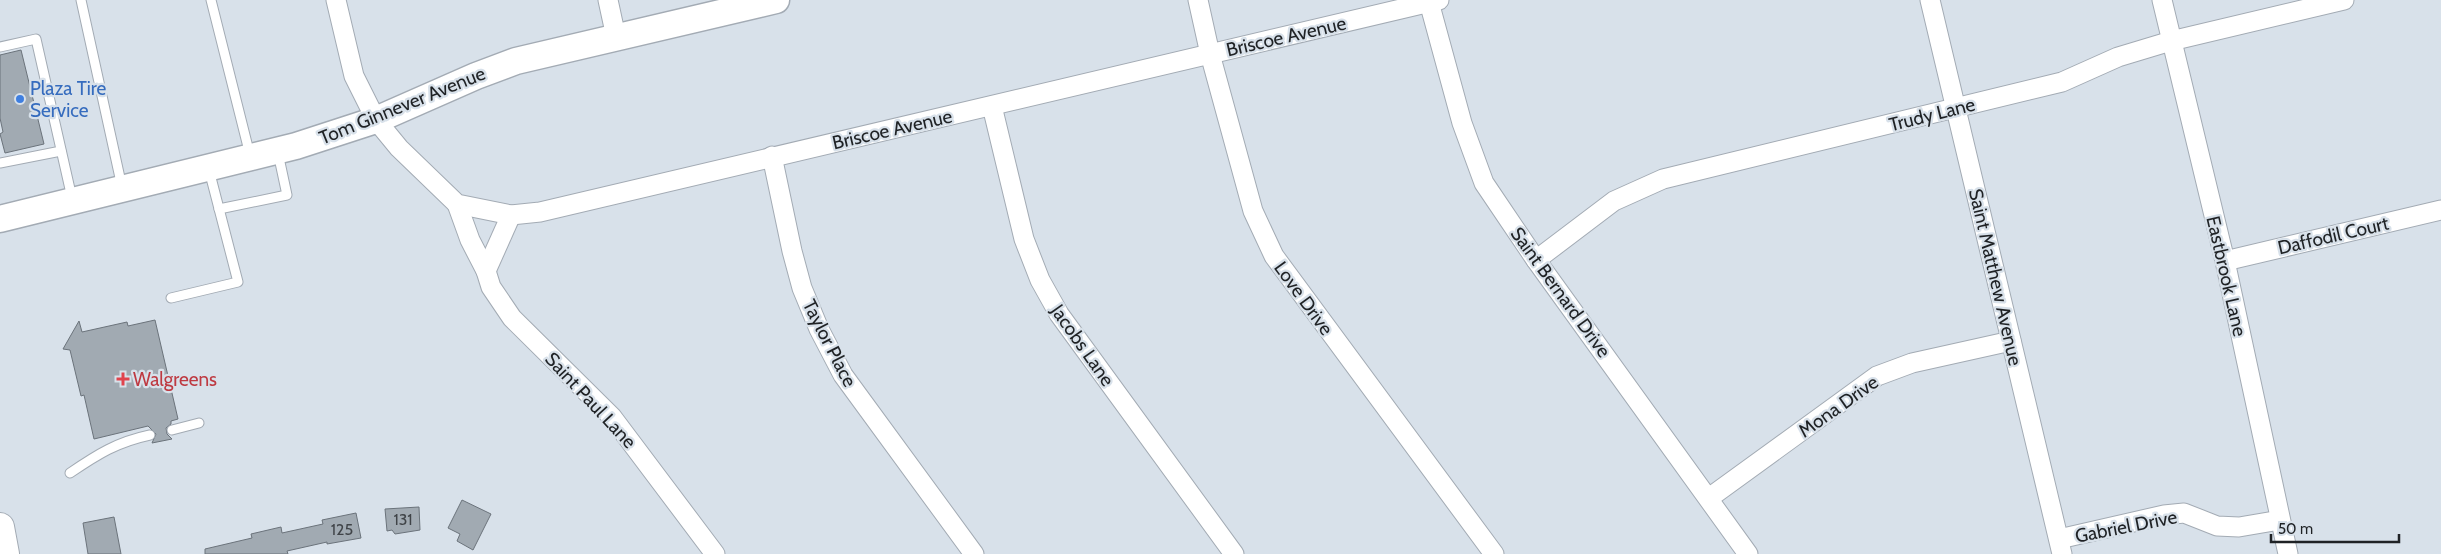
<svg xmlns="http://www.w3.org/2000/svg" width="2441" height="554" viewBox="0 0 2441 554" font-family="Cabin,sans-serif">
<rect width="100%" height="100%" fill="#d8e1ea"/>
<g fill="#a1aab2" stroke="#6b737b">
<path d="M21,50L44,144L5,153L0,134L3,132L0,118V55Z"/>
<path d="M155,320L178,419L171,421V424L166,428L167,434L172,439L152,443L156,434L148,426L94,439L84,395L81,396L70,350L63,349L79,321L82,332L127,322L128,326Z"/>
<path d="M462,500L491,514L473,550L457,541L460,534L448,528Z"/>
<path d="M419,507L420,530L395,534L392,530L387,531L385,509Z"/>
<path d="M356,513L361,538L327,544V542L287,551L288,554H205V549L252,538L251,534L281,527L282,533L323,524L322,520Z"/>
<path d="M114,517L121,554H88L83,523Z"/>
</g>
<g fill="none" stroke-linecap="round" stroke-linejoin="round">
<defs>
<g id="service">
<path d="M81,0L122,187"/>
<path d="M211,0L250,155"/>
<path d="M0,47L36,39L72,198"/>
<path d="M0,163L61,151"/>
<path d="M219,209L287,195L278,153"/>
<path d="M171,298L238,282L209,170"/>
<path d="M172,430L199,423"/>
<path d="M70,473C98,454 117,442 150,435"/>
</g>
<g id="minor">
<path d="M336,0L354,76L376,120L399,148L457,204L511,215L540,212L1439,0"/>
<path d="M608,0L616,37"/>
<path d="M1198,0L1210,54L1253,211L1274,256L1494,554"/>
<path d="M1930,0L2062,554"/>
<path d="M2162,0L2225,261L2288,554"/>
<path d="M1429,2L1462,123L1484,183L1536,260L1748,554"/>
<path d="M992,106L1024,239L1040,280L1059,314L1234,554"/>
<path d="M772,156L792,251L802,288L819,329L843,375L974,554"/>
<path d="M457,204L470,240L486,271L491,287L512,318L612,417L715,554"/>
<path d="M1536,260L1614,201L1663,179L2062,82L2118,57L2171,41L2344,0"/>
<path d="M2225,261L2441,210"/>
<path d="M486,271L511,215"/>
<path d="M1709,498L1877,376L1912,363L2011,341"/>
<path d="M2059,539L2164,515L2184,513L2217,526L2239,527L2280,520"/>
</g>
<path id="secondary" d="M0,219L296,146L376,120L476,76L516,61L776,0"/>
<path id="primary" d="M0,527L5,554"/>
</defs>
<use href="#service" stroke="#a3abb4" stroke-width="11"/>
<use href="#minor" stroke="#a3abb4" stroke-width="21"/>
<use href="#secondary" stroke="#a3abb4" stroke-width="29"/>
<use href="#primary" stroke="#a3abb4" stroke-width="30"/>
<use href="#service" stroke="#fff" stroke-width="9"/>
<use href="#minor" stroke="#fff" stroke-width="19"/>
<use href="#secondary" stroke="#fff" stroke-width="26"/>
<use href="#primary" stroke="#fff" stroke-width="28"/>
</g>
<circle fill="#3f7fe0" stroke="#d8e1ea" stroke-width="2" cx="20" cy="99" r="5"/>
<path fill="#e0444e" stroke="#d8e1ea" stroke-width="2" d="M120.5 371.5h5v5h5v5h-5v5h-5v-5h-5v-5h5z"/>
<g text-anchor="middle" stroke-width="4.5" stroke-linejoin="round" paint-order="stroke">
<g font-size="16" fill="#404448">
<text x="403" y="525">131</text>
<text x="342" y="535">125</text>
</g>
<g font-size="19" fill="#1f2225" stroke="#d8e1ea">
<text transform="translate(1286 36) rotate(-13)" y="7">Briscoe Avenue</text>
<text transform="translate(402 105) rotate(-22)" y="7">Tom Ginnever Avenue</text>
<text transform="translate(1932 114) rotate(-14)" y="7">Trudy Lane</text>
<text transform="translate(892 129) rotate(-13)" y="7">Briscoe Avenue</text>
<text transform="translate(2333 235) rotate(-13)" y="7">Daffodil Court</text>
<text transform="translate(2227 276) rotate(77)" y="7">Eastbrook Lane</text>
<text transform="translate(1996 277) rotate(77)" y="7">Saint Matthew Avenue</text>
<text transform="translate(1561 292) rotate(54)" y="7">Saint Bernard Drive</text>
<text transform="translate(1304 298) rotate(54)" y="7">Love Drive</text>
<text transform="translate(830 343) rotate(63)" y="7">Taylor Place</text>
<text transform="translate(1083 345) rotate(55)" y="7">Jacobs Lane</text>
<text transform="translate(591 400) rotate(47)" y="7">Saint Paul Lane</text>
<text transform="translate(1838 406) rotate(-35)" y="7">Mona Drive</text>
<text transform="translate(2126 526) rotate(-11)" y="7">Gabriel Drive</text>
</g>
<g font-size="19" fill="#366cbe" stroke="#d8e1ea" text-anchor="start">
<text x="30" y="95">Plaza Tire<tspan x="30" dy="22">Service</tspan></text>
</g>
<g font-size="19" fill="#be3a42" stroke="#d8e1ea" text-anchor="start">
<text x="133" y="386">Walgreens</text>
</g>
</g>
<path d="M2271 534v8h128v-8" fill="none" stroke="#1f2225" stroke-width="2.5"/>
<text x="2278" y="534" font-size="15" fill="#1f2225" stroke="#d8e1ea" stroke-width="4" paint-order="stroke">50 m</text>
</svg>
